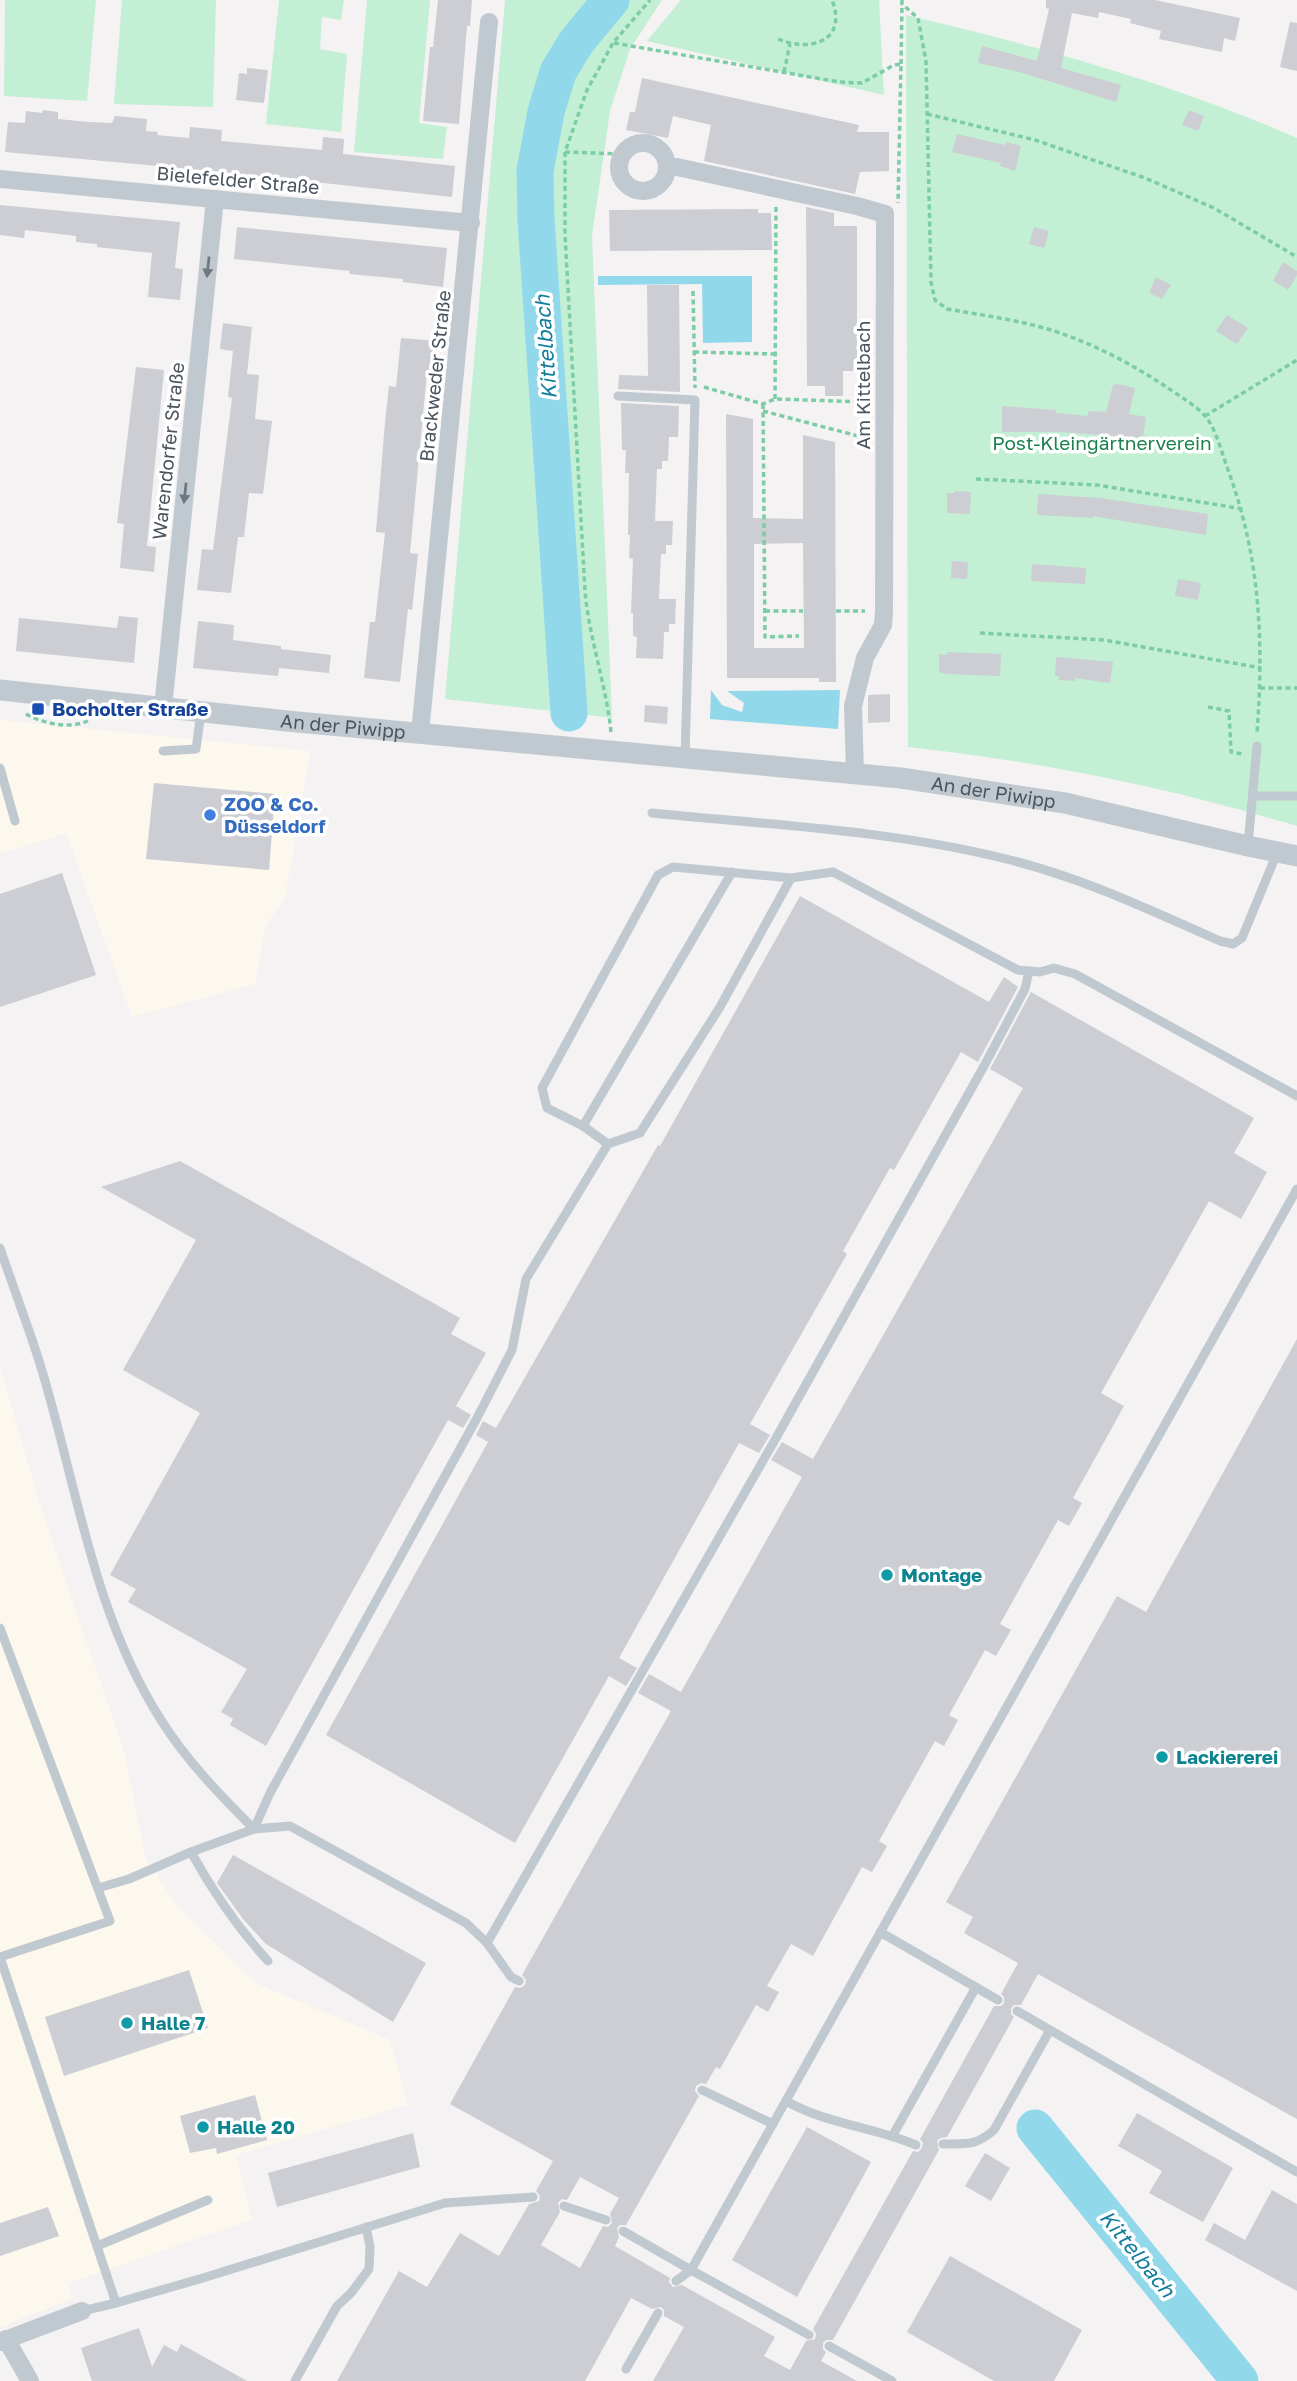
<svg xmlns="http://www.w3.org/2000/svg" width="1297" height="2381" viewBox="0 0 1297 2381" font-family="'Golos Text',sans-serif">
<rect width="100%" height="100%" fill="#f4f2f2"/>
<g fill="#fcf8ee">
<path d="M0,720L310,751L285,898L266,925L255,984L132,1017L66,833L0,854Z"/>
<path d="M0,1368L41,1507L124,1752L146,1859L177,1906L256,1983L390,2040L408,2105L236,2155L252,2220L68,2283L72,2299L0,2327Z"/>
</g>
<g fill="#c3efd4">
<path d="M5,0H96L87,101L4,96Z"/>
<path d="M122,0H216L213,107L114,104Z"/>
<path d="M279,0H344L341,20L322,17L320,49L347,54L341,132L266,124Z"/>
<path d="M367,0H430L419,123L447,127L443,159L354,152Z"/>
<path d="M505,0H594L544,70L527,150L524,184L533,422L552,711L445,699Z"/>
<path d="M598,0H662L630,49L610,111L592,236L612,718L555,711L528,219L546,70Z"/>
<path d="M681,0H879L884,95L647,41Z"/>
<path d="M906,15C1038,46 1172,83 1297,138V826C1167,787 1043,762 908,747Z"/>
</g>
<g fill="#92d8eb">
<path d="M598,276H752V342L703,343L702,284L598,285Z"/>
<path d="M711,690L722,705L742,712L744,703L727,691L840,690L838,729L710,719Z"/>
</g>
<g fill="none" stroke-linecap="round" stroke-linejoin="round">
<g stroke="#92d8eb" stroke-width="37">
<path d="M569,713L536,220L535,171L546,112L558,72L577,41L611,0"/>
<path d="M1035,2128L1240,2381"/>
</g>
</g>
<g fill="#ccced4" fill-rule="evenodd">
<path d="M438,0H472L470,26H467L459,124L423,121L430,47H433Z"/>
<path d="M1046,0H1155L1240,18L1235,41L1224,38L1222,52L1159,39L1161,31L1130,23L1131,19L1099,12L1098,18L1072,13L1061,68L1121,85L1116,102L1019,72L978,63L982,46L1037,61L1049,9L1046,8Z"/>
<path d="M1290,22L1297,23V71L1280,67Z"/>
<path d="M247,68L268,70L264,103L236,100L239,73L247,74Z"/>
<path d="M642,78L859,125L857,132H889V171L860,172L855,194L704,161L711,125L673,116L668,138L626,130L630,112H635Z"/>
<path d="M43,110L58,112V119L89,122L112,123L115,116L147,119L146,131L158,132L157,135L189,138L190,127L222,130L221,141L322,150L323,137L344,139L343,154L455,166L452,197L202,170L5,152L8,122L25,123L26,111L42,113Z"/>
<path d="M1189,110L1204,116L1198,131L1182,125Z"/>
<path d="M957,134L1005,145L1006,142L1021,146L1015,171L1000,166L1001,163L952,152Z"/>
<path d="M0,205L180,222L175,268L183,269L180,300L148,297L152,253L97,247V244L76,242V236L25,230L24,238L0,235Z"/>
<path d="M806,207L834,213V226H857V371H843V396H825V386H807Z"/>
<path d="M758,209V213H771L772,250L610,251L609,210Z"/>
<path d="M237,227L447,248L443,287L403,282V279L349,274L350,271L234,259Z"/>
<path d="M1034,227L1049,231L1044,248L1029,244Z"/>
<path d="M1283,262L1297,271V275L1288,290L1273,281Z"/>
<path d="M1156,277L1171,285L1162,299L1149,293Z"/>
<path d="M647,285H679L680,392L618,389L619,375L648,376Z"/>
<path d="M1227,315L1248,328L1237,344L1216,331Z"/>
<path d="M223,323L252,327L247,374L259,375L255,419L272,421L263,494L249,493L244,537H238L231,593L197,590L202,549L213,550L232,398L228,397L233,351L220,349Z"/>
<path d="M401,338L438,341L434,373L427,372L410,553L418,554L412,610L408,609L400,682L364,678L370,622H375L385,533L376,532L385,422L389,386L396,387Z"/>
<path d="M136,367L164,370L147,546L156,547L154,572L120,568L124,524L117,523Z"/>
<path d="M1118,384L1135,388L1129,414L1146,417L1143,438L1059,432H1002V406L1056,410V413L1088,416V411L1106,412L1113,385Z"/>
<path d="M621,403L679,406L678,437H669L668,461H662V469H657L655,521H673L672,545H666V554H661L659,599H676L675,624H669V632H664L663,659L636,658L637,637L633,636V613H631L633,559L629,558L630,535H628L629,473H625L626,450H622Z"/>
<path d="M726,414L753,419V518L803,519V435L835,442L836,682H819V678H727ZM803,543L804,648H754V544Z"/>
<path d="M955,491L971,492L970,514L947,513V493H955Z"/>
<path d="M1038,494L1100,498L1208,514L1206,535L1093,516V518L1037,515Z"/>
<path d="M952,561L968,562L967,579L951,578Z"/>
<path d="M1032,564L1086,568L1085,584L1031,581Z"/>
<path d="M1178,579L1201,583L1198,600L1175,596Z"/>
<path d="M119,616L138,618L134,663L16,651L19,618L117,628Z"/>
<path d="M198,621L234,625L233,640L281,646V649L331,655L329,673L279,668L278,676L193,668Z"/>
<path d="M947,652L1001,654L1000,676L946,674L939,672V654L947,655Z"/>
<path d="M1056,657L1113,662L1110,683L1075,678V681L1059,680V676H1055Z"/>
<path d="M890,694V722L868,723V695Z"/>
<path d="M645,705L668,707L667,724L644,722Z"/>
<path d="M154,783L275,794L269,870L146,859Z"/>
<path d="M62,873L96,975L0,1007V894Z"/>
<path d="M800,896L989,1002L1004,977L1018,987L978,1062L961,1052L894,1170L890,1168L843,1251L847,1254L750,1424L770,1435L759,1453L739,1443L619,1658L637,1668L626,1686L609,1676L515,1843L326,1735L488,1442L476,1435L483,1421L496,1428L658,1145L660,1146Z"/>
<path d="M1031,992L1254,1118L1234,1153L1267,1172L1241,1219L1209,1201L1101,1393L1124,1406L1073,1498L1082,1503L1069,1526L1058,1520L1000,1624L1011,1630L996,1656L985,1650L949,1715L958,1720L944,1746L935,1741L879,1841L887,1846L872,1872L862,1867L813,1956L791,1944L767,1986L779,1992L768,2012L756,2005L720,2069L716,2067L706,2084L701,2083L696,2086L695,2091L699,2096L626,2225H620L617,2228L619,2237L615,2246L670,2278L669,2282L673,2287L682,2285L775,2337L764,2356L790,2370L806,2341L815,2339L816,2334L813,2329L913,2151L918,2152L922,2148L923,2143L920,2139L994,2006H1001L1004,2003V1997L1001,1994L1018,1963L964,1933L973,1917L946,1902L1117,1596L1146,1612L1297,1339V2119L1038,1974L1021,2005H1014L1011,2008V2014L1014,2017L947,2137L940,2138L937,2141L939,2150L833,2340H826L823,2343V2349L826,2352L821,2361L857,2381H653L684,2327L664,2316V2310L661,2307L652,2309L631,2298L585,2381H337L399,2271L427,2287L460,2233L499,2256L529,2204L539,2201L540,2196L536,2191L553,2161L450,2104L515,1987L520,1988L525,1985L526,1980L522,1975L671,1711L638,1693L649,1674L681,1692L802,1477L771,1460L782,1442L813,1459L1023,1088L990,1069ZM580,2177L619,2198L610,2214L612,2223L608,2227L603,2226L580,2268L541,2245L560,2212L558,2203L562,2199L567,2200Z"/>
<path d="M180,1161L460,1318L451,1334L486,1353L456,1406L471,1415L463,1428L448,1420L266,1746L230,1725L233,1719L221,1712L247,1669L128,1602L136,1589L110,1575L200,1413L123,1370L196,1240L101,1187Z"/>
<path d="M233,1855L426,1963L393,2022L266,1944L243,1919L217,1883Z"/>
<path d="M189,1970L208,2028L64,2076L45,2017Z"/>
<path d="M255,2095L267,2140L217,2154L216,2148L190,2153L180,2116Z"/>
<path d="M1137,2113L1233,2168L1203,2222L1149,2193L1162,2171L1118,2146Z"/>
<path d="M807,2127L871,2162L797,2297L732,2260Z"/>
<path d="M413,2133L420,2167L277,2207L268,2173Z"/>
<path d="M985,2153L1010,2168L991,2201L965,2186Z"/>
<path d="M1272,2190L1297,2204V2291L1205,2240L1214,2223L1245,2240Z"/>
<path d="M48,2207L59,2236L0,2256V2223Z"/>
<path d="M950,2256L1082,2330L1054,2381H994L907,2332Z"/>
<path d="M139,2328L152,2367L164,2345L177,2352L181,2344L247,2381H92L81,2348Z"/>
</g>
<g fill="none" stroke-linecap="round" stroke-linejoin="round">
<g stroke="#7ccda5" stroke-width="3.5" stroke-dasharray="5 3.5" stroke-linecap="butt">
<path d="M902,0V4L918,18L926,61L931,282L935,300L947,309C982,315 1018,320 1051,330C1092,343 1130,363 1165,386C1178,395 1197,406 1207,418C1217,433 1221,450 1227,467C1260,556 1264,639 1257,733"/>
<path d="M778,39C810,53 848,41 832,0"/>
<path d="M614,43L839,82L862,83L894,65L901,64L898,203"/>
<path d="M901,64L902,4"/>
<path d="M784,72L790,44"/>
<path d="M927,114L1035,140L1145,178L1214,208L1297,257"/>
<path d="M565,152L621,154"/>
<path d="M693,291L695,388"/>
<path d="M694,352L775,354"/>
<path d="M704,387L763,404L775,399L867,402"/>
<path d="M775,399L776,205"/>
<path d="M763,404L765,637L799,636"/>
<path d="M763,411L866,438"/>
<path d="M1205,416L1297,360"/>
<path d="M976,479L1097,485L1243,509"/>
<path d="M765,611H803"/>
<path d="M836,611H865"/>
<path d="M980,633L1104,640L1261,668"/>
<path d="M1260,688H1297"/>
<path d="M1208,707L1229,711L1231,752L1243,754"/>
<path d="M26,714C45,724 68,729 88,721"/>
<path d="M611,732C606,684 589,638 585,591L565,235V152L587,90L613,43L650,0"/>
</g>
<g stroke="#c1c9d0" stroke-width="9">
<path d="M618,396L695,400L685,758"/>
<path d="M163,751L196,749L201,712"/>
<path d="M0,768L15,821"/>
<path d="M1253,796H1297"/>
<path d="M652,813C770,825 891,830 1006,859C1081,877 1150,910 1220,941L1233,944L1242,938L1277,853"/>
<path d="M1248,845L1257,746"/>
<path d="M583,1126L732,872"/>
<path d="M608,1144L583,1126L547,1108L542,1088L658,875L673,867L791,878L833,872L1018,970L1040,972L1054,968L1075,974L1297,1096"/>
<path d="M0,1248C13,1287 28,1325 40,1364C77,1484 92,1612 161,1720C186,1760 220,1795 254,1829L270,1793L477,1418L512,1350L526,1279L608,1144L640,1133L720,1007L791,878"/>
<path d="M0,1628L110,1921L0,1957"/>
<path d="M191,1852C213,1892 237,1927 268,1961"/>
<path d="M98,1888L129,1879L191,1852L254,1829L290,1826L466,1923L487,1943L511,1977L519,1981"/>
<path d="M880,1932L998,2000"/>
<path d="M487,1943L776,1438L984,1066L1025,989L1029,971"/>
<path d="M0,1957L116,2303L203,2278L445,2203L533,2197"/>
<path d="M1017,2011L1297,2172"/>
<path d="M702,2090L773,2124"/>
<path d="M786,2101C826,2124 874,2127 916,2145"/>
<path d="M893,2135L976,1987"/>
<path d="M943,2144C966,2144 976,2146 994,2130L1050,2030"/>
<path d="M564,2206L606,2220"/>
<path d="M623,2231L691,2270L676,2281"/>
<path d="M97,2246L208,2200"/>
<path d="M82,2311L116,2303"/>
<path d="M809,2335L691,2270L1297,1189"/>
<path d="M829,2346L892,2381"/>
<path d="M626,2369L658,2313"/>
<path d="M295,2381L337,2306L351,2293L369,2269L370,2246L366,2227"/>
</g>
<g stroke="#c1c9d0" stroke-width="18">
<circle cx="643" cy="167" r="24"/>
<path d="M667,167H677L857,206L885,214L884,611L883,625L865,658L853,706L855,773"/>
<path d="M0,179L471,223"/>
<path d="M163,708L215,199"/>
<path d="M420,733L489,22"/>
<path d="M6,2339L30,2381"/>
<path d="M0,2342L82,2311"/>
</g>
<path stroke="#c1c9d0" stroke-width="21" id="s1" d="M0,690L287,721L901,778L1065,803L1248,846L1297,856"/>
</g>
<defs><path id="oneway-solid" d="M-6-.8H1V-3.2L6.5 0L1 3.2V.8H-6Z" transform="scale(1.75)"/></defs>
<g fill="#6e7881">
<use href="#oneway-solid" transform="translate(208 267) rotate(96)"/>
<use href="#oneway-solid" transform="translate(185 493) rotate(96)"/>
</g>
<rect fill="#1a4fb4" stroke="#fff" stroke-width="2.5" x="31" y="702" width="14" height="14" rx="3.5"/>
<circle fill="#3f7fe0" stroke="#fff" stroke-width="2.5" cx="210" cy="815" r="7"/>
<g fill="#0f9aa8" stroke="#fff" stroke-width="2.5">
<circle cx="887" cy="1575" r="7"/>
<circle cx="1162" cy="1757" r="7"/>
<circle cx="127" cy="2023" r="7"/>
<circle cx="203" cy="2127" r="7"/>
</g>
<g text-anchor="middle" stroke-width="7" stroke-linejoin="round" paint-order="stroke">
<g font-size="19" fill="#4a555f" stroke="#fff">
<text transform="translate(238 180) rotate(5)" y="7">Bielefelder Straße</text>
<text transform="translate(435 376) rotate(-84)" y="7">Brackweder Straße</text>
<text transform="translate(863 385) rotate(-90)" y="7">Am Kittelbach</text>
<text transform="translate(168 451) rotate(-84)" y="7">Warendorfer Straße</text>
<text dy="7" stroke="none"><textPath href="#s1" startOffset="345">An der Piwipp</textPath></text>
<text dy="7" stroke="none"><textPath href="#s1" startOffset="999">An der Piwipp</textPath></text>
</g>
<g font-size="19" fill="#1b814e" stroke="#fff">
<text x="1102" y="450">Post-Kleingärtnerverein</text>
</g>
<g font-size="19" font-weight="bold" fill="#164399" stroke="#fff" text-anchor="start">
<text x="52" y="716">Bocholter Straße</text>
</g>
<g font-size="19" font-weight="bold" fill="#366cbe" stroke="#fff" text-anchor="start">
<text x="224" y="811">ZOO &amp; Co.<tspan x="224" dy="22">Düsseldorf</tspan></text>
</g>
<g font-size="19" font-weight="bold" fill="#0d838f" stroke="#fff" text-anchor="start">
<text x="901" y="1582">Montage</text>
<text x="1176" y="1764">Lackiererei</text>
<text x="141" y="2030">Halle 7</text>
<text x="217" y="2134">Halle 20</text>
</g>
<g font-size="21" font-style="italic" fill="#117e9c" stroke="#fff">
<text transform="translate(546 347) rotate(-94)" y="7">Kittelbach</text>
<text transform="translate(1137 2254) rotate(51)" y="7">Kittelbach</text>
</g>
</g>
</svg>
